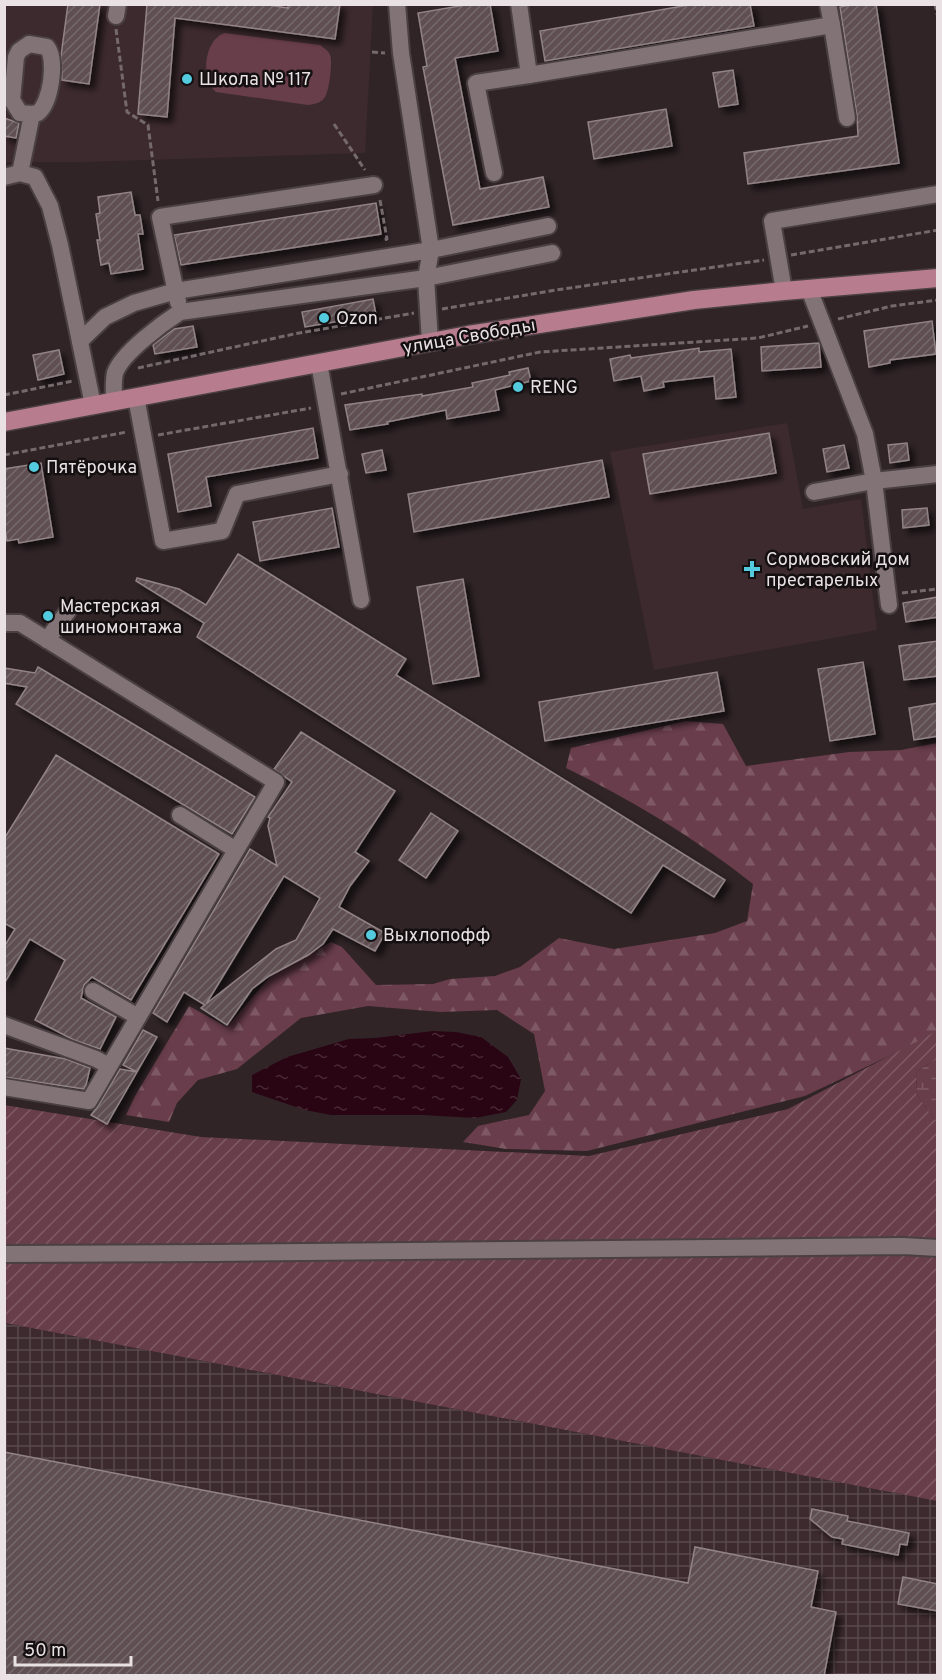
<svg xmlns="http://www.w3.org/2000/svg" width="942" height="1680" viewBox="0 0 942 1680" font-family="Overpass,sans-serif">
<defs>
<pattern id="industrial-grid" width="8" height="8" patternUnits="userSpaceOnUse" patternTransform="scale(1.5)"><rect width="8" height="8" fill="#3d2a2f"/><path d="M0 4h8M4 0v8" fill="none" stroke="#59494d"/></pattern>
<pattern id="forest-firs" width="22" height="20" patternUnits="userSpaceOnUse" patternTransform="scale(1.5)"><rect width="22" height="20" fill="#693d4b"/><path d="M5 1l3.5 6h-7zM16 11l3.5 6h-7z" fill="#7e5965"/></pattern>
<pattern id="wetland-marsh" width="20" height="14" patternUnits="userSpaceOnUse" patternTransform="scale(1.5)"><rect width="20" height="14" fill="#693e4b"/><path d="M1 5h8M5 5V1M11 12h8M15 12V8" fill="none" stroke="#7e5a65"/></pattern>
<pattern id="garden-furrows" width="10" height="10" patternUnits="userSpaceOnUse" patternTransform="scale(1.5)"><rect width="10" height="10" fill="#693e4b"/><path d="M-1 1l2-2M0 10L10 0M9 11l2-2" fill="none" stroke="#7e5a65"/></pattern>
<pattern id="water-ripples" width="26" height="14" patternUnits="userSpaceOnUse" patternTransform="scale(1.5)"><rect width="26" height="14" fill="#290413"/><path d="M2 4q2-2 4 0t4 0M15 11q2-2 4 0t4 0" fill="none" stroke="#482835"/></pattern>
<pattern id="building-hatch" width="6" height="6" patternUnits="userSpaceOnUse" patternTransform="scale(1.5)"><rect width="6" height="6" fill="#5e5053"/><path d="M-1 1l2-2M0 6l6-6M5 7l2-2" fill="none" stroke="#75696c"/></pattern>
<filter id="shadow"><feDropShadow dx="5.5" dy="5.5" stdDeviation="3" flood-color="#0009"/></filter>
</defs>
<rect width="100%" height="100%" fill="#302427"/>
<g fill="#3d2a2f">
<path d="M4,5H373L365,153L84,162H5Z"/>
<path d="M787,423L803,509L861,499L877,630L654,670L610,452Z"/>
</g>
<path fill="url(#industrial-grid)" d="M4,1323L937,1501V1675H5Z"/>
<path fill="url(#forest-firs)" d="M686,721L723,724L746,766L849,752L901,750L937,743V1038L923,1040L805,1096L587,1151L506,1149L463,1142L478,1126L529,1115L545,1091L534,1034L497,1010L441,1012L368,1006L301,1018L237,1069L198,1080L177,1103L169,1122L126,1115L135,1096L189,1006L227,1027L270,977L331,942L342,947L376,985L433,984L450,979L495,976L520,967L559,938L614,949L715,933L747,921L753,884C695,838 632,800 566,768L571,748Z"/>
<path fill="url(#wetland-marsh)" d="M937,1059V1121H935L916,1093L917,1071Z"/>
<path fill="url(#garden-furrows)" d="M937,1031V1059L917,1071L916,1093L935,1121H937V1501L5,1323L4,1105L201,1137L589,1156L788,1109Z"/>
<path fill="#693e4b" d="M225,33L320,45C324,48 328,50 330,55C333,61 329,92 325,97C321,103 315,104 308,105L216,92C200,80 204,39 225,33Z"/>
<path fill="url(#water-ripples)" d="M433,1031L456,1032L481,1037L508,1057L521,1079L517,1100L506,1112L475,1118L422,1115H331L305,1110L252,1092V1075L287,1057L349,1039L375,1038Z"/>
<g fill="url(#building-hatch)" stroke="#928387" stroke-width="1.5" fill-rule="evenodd" filter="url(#shadow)">
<path d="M68,4H100L89,84L62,80L61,56Z"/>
<path d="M147,4H263L288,8V4H340L335,39L175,18L167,117L138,114Z"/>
<path d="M471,4H490L498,51L455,58L480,189L543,177L549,207L453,225L423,67L427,66L418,13Z"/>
<path d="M694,4H750L754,26L545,61L540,31Z"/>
<path d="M855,4H876L899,163L748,184L744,153L858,136L857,116L840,7Z"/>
<path d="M733,70L738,104L719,107L713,73Z"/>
<path d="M666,109L672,146L594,159L588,122Z"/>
<path d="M4,118L19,123L16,138L4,136Z"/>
<path d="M131,192L135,215H140L143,234H138L143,269L111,274L109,263L101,265L97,240H100L96,214L100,213L98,197Z"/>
<path d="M376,203L381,234L181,265L174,235Z"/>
<path d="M373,299L376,315L305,327L302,312Z"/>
<path d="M932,321L936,354L890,360V363L869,367L864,331Z"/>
<path d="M193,326L197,347L155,354L153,345L170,332L174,329Z"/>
<path d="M819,343L821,367L762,371L761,347Z"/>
<path d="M699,348V352L731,349L736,397L716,399L714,376L663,382L664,387L644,391L641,376L614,381L610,359L630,355L631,358Z"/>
<path d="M59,350L64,374L38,380L33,355Z"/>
<path d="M528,368L531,381L495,390L499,410L447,419L446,410L387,422L388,424L350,430L345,405L422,394V396L473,387L472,383L510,375L509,372Z"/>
<path d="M313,428L318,458L206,477L211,506L178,512L168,454Z"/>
<path d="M769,433L776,473L650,494L643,454Z"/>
<path d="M907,443L909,460L890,463L888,445Z"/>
<path d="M844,445L849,468L827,472L823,449Z"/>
<path d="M382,450L386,470L366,473L362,454Z"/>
<path d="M602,460L609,497L414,532L408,494Z"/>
<path d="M41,463L53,537L19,543L18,539L7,541L4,524V469Z"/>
<path d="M332,508L339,547L260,561L253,522Z"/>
<path d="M927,508L929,525L903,528L902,510Z"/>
<path d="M238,554L406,659L396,675L725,880L714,897L663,865L631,913L197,637L204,623L136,581L137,578L179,589L206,605Z"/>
<path d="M463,579L479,676L433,684L417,587Z"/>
<path d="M938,597V617L906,622L903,603Z"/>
<path d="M938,641V676L904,680L899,646Z"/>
<path d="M863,662L875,734L830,741L818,669Z"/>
<path d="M38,667L255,797L232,834L16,704L27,687L4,683V668L35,673Z"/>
<path d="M717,672L724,711L545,741L539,702Z"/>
<path d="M938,703V736L914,740L909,708Z"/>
<path d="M301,732L395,791L355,852L369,861L350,886L339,907L385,933L375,951L333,929L323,944L308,955L269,976L252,989L227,1025L201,1008L205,1005L184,992L167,1022L153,1013L250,849L277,866L268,826L270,818L268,817L292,782L274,769ZM284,876L320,898L296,940L276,949L206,1004Z"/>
<path d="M56,755L219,854L131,1000L92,977L84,985L81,998L116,1017L100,1049L74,1040L35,1020L65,960L30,939L4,984V947L15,929L4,923V839Z"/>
<path d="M431,813L458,831L426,878L399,860Z"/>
<path d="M143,1030L157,1037L107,1124L91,1115L98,1106L120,1069L137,1072L123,1065Z"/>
<path d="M4,1048L66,1059L90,1068L86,1085L84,1089L4,1077Z"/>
<path d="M4,1452L688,1583L695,1547L818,1571L811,1607L836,1612L824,1676H4Z"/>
<path d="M812,1509L848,1516L847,1521L909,1533L907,1545L900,1544L898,1555L842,1544L843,1539L832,1537L810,1519Z"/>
<path d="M903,1577L938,1584V1611L898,1604Z"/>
</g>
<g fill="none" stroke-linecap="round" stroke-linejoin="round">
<defs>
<g id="minor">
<path d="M397,4L401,53L431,250L426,278L430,342"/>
<path d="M116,16L118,4"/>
<path d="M832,25L847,118"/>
<path d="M529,75L832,25L828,4"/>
<path d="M20,173L32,114L38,113C51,102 57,60 47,47L29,44L19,51L16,57L12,100L20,113L32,114"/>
<path d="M494,173L476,83L529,75L519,4"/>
<path d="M4,177L20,173L35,177L50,206L60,245L93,405"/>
<path d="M809,289L865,434L874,481L889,605"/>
<path d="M784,291L772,221L938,194"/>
<path d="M178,302L160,217L374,185"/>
<path d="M80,341L105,317L134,303L176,291L431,250L548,226"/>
<path d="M319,363L361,600"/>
<path d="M136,397L163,541L222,531L237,494L340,474"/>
<path d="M114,401C114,393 113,381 115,373C122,353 163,323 180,312L426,278L552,253"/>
<path d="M814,492L874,481L938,474"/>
<path d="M4,623H20L276,782L89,1101L4,1087"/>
<path d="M47,640L68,611"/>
<path d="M180,815L236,850"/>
<path d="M93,991L138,1017"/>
<path d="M4,1025L96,1059L109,1066"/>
<path d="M4,1254L216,1253L903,1246L938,1248"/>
</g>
<path id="major" d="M4,422L468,335L694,300L784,291L938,278"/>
</defs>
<use href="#minor" stroke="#4a4043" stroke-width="20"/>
<use href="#major" stroke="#4a4043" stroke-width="21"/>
<g stroke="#74696c" stroke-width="3" stroke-dasharray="6 3" stroke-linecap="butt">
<path d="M935,4L938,18"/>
<path d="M116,29L127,112L148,125L158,201"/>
<path d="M372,52L385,53"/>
<path d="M334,124L365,170"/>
<path d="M380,200L387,239L384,240"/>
<path d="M791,255L938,230"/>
<path d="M442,309L556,290L764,260"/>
<path d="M838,319L892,306L938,300"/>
<path d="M138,368L294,334L414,313"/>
<path d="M341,394L540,352L758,338L808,326"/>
<path d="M4,395L73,381"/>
<path d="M158,435L311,408"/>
<path d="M4,455L127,432"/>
<path d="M902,593L938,589"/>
</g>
<use href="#minor" stroke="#827377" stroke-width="16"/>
<use href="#major" stroke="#b87c8f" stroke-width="18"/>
</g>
<g fill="#54cade" stroke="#140f10" stroke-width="2">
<circle cx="187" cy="79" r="6"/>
<circle cx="324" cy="318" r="6"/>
<circle cx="518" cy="387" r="6"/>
<circle cx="34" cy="467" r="6"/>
<path d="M749 560h6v6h6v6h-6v6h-6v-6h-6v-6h6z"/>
<circle cx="48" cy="616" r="6"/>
<circle cx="371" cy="935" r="6"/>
</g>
<g text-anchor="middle" stroke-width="5" stroke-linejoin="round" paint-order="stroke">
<g font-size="18" fill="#e9e1e3" stroke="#140f10" text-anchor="start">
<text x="199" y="85">Школа № 117</text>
<text x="336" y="324">Ozon</text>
<text x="530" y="393">RENG</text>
<text x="46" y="473">Пятёрочка</text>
<text x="766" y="565">Сормовский дом<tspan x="766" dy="21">престарелых</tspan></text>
<text x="60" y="612">Мастерская<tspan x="60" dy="21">шиномонтажа</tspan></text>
<text x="383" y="941">Выхлопофф</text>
</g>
<g font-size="18" fill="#e9e1e3" stroke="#140f10">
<text transform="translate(469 336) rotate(-10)" y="6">улица Свободы</text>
</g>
</g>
<rect width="942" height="1680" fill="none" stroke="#e9e1e3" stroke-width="12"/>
<path d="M15 1656v9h116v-9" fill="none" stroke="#e9e1e3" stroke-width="3"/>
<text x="24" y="1656" font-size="18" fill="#e9e1e3" stroke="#140f10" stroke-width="4.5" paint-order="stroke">50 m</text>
</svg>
